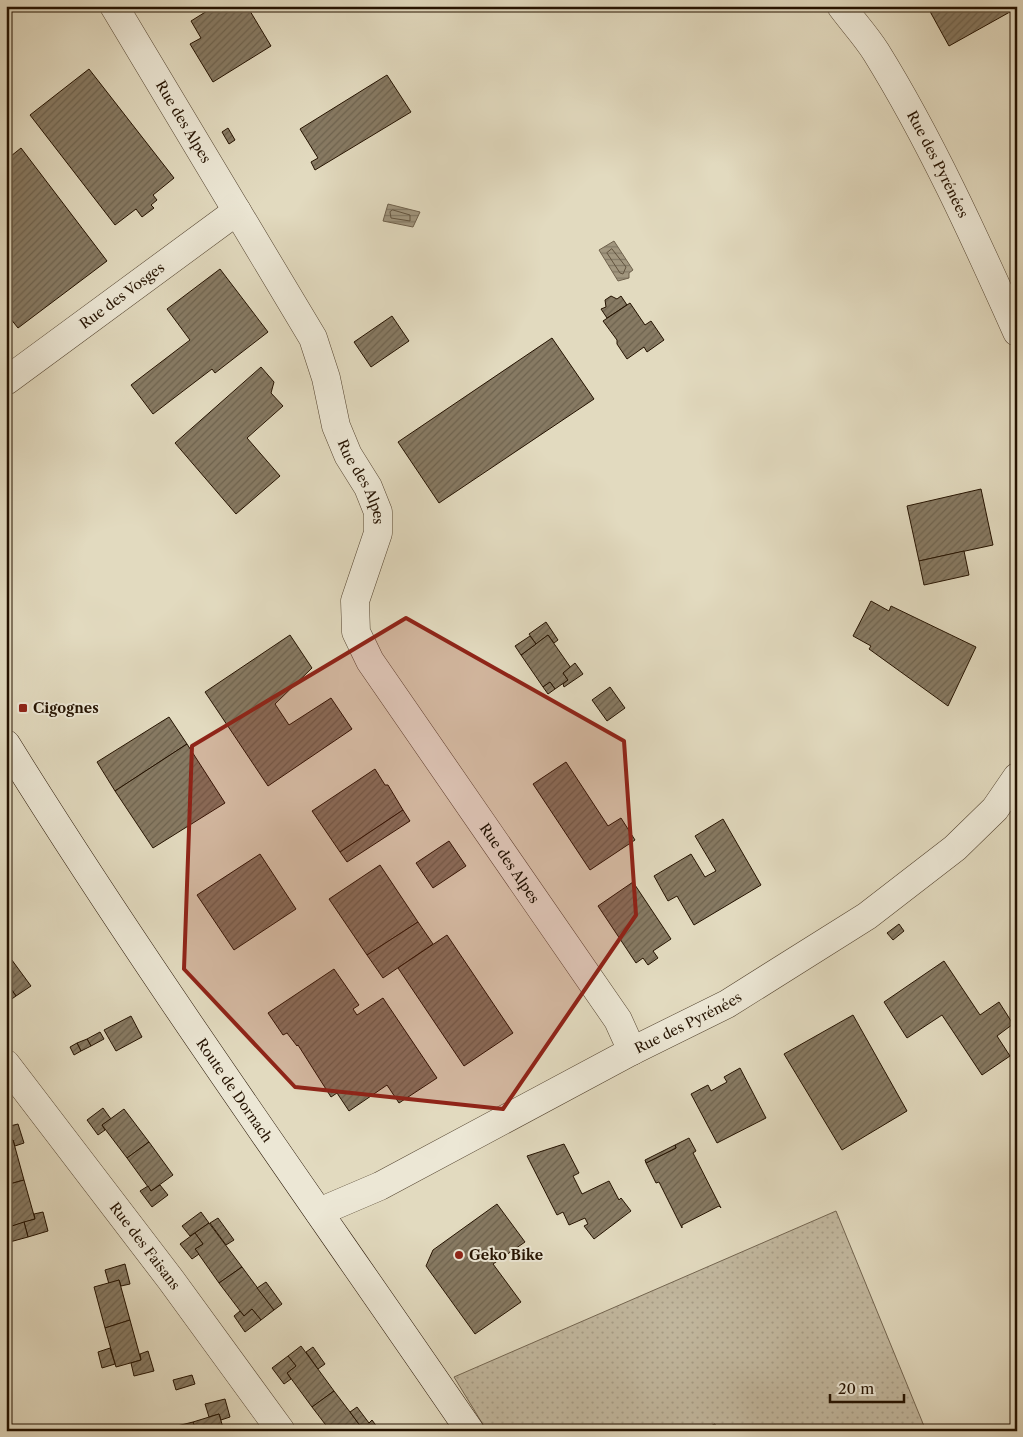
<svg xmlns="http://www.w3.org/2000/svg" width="1023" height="1437" viewBox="0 0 1023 1437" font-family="'Libre Caslon Text',serif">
<defs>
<pattern id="grass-dots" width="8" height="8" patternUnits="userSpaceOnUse" patternTransform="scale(1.25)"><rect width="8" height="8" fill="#c2b89f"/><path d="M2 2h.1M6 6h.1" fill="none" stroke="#a79d87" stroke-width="1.8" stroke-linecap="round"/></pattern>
<pattern id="water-rules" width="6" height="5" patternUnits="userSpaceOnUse" patternTransform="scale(1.25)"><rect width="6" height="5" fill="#a1967e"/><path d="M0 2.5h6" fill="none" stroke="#837965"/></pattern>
<pattern id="building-hatch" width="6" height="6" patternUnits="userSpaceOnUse" patternTransform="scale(1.25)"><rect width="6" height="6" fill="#877a63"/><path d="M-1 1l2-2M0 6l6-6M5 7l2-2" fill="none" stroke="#6e634f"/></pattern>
</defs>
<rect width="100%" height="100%" fill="#e2dabf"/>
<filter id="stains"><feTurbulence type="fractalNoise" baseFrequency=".004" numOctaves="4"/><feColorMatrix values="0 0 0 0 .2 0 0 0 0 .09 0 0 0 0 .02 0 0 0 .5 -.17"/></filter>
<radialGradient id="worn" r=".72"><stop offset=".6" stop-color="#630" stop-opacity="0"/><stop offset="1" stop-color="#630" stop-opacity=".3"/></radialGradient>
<path fill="url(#grass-dots)" stroke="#736550" d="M836,1211L924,1426L913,1431H487L454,1377Z"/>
<g fill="url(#water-rules)" stroke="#6f614c">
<path d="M388,204L420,212L413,227L383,221Z"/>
<path d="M614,241L633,270L629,273V278L618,281L599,250Z"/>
</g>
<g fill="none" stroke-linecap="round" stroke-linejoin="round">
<g stroke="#62543f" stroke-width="1">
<path d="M393,210L410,215V221L391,218L390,212Z"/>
<path d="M612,249L626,267L623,274L620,273L607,253Z"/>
</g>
</g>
<g fill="url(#building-hatch)" stroke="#241200">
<path d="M215,6H247L271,46L213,82L190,44L201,38L191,21Z"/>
<path d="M927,6H1017V8L949,46Z"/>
<path d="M89,69L174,178L153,195L157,200L151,205L154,208L142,217L136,209L115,225L30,115Z"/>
<path d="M387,75L411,112L315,170L311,162L318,158L300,129Z"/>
<path d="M228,128L235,140L229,144L222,132Z"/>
<path d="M21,148L107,261L18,328L6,313V160Z"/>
<path d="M220,269L268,332L215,373L212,369L153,414L131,385L190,340L167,309Z"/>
<path d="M611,296L617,299L621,296L627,305L607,318L601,309L606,307L605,300Z"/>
<path d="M630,303L645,325L651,321L664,340L647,352L644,347L627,359L617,344V340L603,321Z"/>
<path d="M392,316L409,341L371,367L354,342Z"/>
<path d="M552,338L594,399L439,503L398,442Z"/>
<path d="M261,367L274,382L271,393L283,406L247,438L280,476L236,514L175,443Z"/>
<path d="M981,489L993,545L919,561L907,506Z"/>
<path d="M964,551L969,575L924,585L919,561Z"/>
<path d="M871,601L889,611L891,606L976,647L948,706L869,649L871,646L853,636Z"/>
<path d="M546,622L558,640L554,643L548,635L536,644L529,634Z"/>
<path d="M290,635L312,668L275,704L289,725L331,698L352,729L268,786L205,692Z"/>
<path d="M548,635L571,668L563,673L568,680L555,689L550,682L543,687L521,655Z"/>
<path d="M530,636L536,644L521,655L515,646Z"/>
<path d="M575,663L583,674L564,687L563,684L568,680L563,673Z"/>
<path d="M550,682L555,689L548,694L543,687Z"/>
<path d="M610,687L625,708L607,721L592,700Z"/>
<path d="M169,717L187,744L115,791L97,762Z"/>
<path d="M187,744L225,803L153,848L115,791Z"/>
<path d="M566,762L608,826L621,818L635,840L590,870L533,784Z"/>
<path d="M375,769L385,785H388L403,810L340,852L312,811Z"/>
<path d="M403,810L410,821L347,862L340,852Z"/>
<path d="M723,819L761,885L694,925L677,896L668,901L654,876L691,854L705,877L716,871L695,836Z"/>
<path d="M449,841L466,866L433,888L416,863Z"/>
<path d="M260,854L296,909L234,950L197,895Z"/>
<path d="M380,865L418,922L367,955L329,899Z"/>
<path d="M633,882L671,939L653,951L658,958L648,965L643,958L636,963L598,906Z"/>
<path d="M418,922L433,944L383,978L367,955Z"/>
<path d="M899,924L904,931L893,940L887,933Z"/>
<path d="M447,935L513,1033L464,1066L398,968Z"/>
<path d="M6,952L31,986L16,996L9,986L6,988Z"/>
<path d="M944,961L980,1015L999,1002L1013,1024L997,1036L1010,1056L982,1075L942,1015L907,1038L884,1002Z"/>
<path d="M334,969L359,1005L353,1009L357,1015L383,998L437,1078L399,1103L387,1085L349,1111L337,1093L331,1097L298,1045L297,1046L287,1033L283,1035L268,1013Z"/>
<path d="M9,986L16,996L6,1003V988Z"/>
<path d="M853,1015L907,1111L842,1150L784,1054Z"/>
<path d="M131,1016L142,1037L116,1051L104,1030Z"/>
<path d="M100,1032L104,1039L91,1046L87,1039Z"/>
<path d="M87,1039L91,1046L81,1051L77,1043Z"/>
<path d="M77,1043L81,1051L74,1055L70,1047Z"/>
<path d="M740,1068L766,1118L717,1143L691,1094L708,1085L711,1091L727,1082L724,1077Z"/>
<path d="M103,1108L111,1119L102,1125L105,1130L98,1135L87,1120Z"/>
<path d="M124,1109L149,1142L127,1158L102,1125Z"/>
<path d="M18,1124L24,1143L15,1146L13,1140L6,1142V1127Z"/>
<path d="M689,1138L696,1151L693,1153L721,1208L719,1206L682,1225V1228L659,1182L656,1183L646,1163L676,1148L675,1145Z"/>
<path d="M13,1140L24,1180L6,1185V1142Z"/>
<path d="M149,1142L173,1175L151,1191L127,1158Z"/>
<path d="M564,1144L579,1173L573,1176L582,1194L609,1181L619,1200L621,1198L631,1211L594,1239L584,1226L588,1224L585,1218L569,1225L563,1212L557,1215L527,1156Z"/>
<path d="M675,1145L676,1148L646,1163L645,1160Z"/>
<path d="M24,1180L35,1219L9,1227L6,1217V1185Z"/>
<path d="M160,1185L168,1195L152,1207L140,1191L148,1186L151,1191Z"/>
<path d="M497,1204L525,1242L493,1264L521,1302L475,1334L426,1266L433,1250Z"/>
<path d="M43,1212L48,1231L28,1237L24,1222L35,1219L34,1214Z"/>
<path d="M201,1212L209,1223L190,1236L182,1226Z"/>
<path d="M6,1217L9,1227L24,1222L28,1237L6,1243Z"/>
<path d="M218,1218L234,1240L226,1245L210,1223Z"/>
<path d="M209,1223L242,1267L219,1283L195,1249L203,1244L195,1233Z"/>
<path d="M195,1233L203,1244L195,1249L199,1254L192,1259L180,1244Z"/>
<path d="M125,1264L130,1284L121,1286L119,1280L109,1284L105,1270Z"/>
<path d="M242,1267L274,1310L261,1320L252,1309L244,1316L219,1283Z"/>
<path d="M119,1280L130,1320L105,1328L94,1287Z"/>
<path d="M266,1282L282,1304L274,1310L257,1288Z"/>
<path d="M252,1309L261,1320L245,1332L234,1316L240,1311L244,1316Z"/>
<path d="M130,1320L141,1360L116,1367L105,1328Z"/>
<path d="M301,1346L334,1391L312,1407L287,1373L296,1366L288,1356Z"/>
<path d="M313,1347L325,1364L318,1369L306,1352Z"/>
<path d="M110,1348L115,1364L102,1368L98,1352Z"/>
<path d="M148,1351L154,1371L134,1376L131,1363L141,1360L140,1354Z"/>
<path d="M288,1356L296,1366L287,1373L291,1379L284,1384L272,1368Z"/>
<path d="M192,1375L195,1384L176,1390L173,1380Z"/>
<path d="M334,1391L350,1412L364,1431H330L325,1424L312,1407Z"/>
<path d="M225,1399L230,1417L221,1420L219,1414L209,1417L205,1404Z"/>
<path d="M357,1407L369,1423L372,1420L380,1431H364L350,1412Z"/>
<path d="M219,1414L224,1431H196L193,1422Z"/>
<path d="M193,1422L196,1431H174L173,1427Z"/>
<path d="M715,1424L718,1431H699Z"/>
</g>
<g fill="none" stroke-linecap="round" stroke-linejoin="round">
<defs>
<g id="minor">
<path id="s1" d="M114,6L313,338L326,378L336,426L348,455L368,487L378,512V533L355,601L356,632L370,661L618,1020L632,1051"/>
<path id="s2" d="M841,6C852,21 866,36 876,52C930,139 975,238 1017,332"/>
<path id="s3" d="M6,381L237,211"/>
<path id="s4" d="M6,1064L171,1280L281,1431"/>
<path id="s5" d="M319,1212L380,1186L632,1051L727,1004L867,916L955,848L995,809L1017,777"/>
</g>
<g id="secondary">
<path id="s6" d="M6,744C152,979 314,1203 470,1431"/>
</g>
</defs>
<use href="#minor" stroke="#544430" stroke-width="29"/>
<use href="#secondary" stroke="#241200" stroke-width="29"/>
<use href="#minor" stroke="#ece7d5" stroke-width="28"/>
<use href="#secondary" stroke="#ece7d5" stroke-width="28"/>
</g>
<path fill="#8f2418" fill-opacity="0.2" stroke="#8f2418" stroke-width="4" stroke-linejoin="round" d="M406,618L624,741L636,915L503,1109L295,1087L184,969L192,746Z"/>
<g fill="#8f2418" stroke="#ece7d5" stroke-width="2">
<rect x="18" y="703" width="10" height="10" rx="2.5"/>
<circle cx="459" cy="1255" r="5"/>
</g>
<g text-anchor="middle" stroke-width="4" stroke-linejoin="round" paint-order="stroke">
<g font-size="14" fill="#241200" stroke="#ece7d5">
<text dy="5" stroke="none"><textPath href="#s1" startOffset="135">Rue des Alpes</textPath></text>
<text dy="5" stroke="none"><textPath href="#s2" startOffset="186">Rue des Pyrénées</textPath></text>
<text dy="5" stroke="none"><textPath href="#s3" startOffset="144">Rue des Vosges</textPath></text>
<text dy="5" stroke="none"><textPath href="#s1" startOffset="540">Rue des Alpes</textPath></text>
<text dy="5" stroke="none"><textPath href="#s1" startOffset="976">Rue des Alpes</textPath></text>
<text dy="5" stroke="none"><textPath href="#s5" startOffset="415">Rue des Pyrénées</textPath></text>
<text dy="5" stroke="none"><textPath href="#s6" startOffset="415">Route de Dornach</textPath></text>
<text dy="5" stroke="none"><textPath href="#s4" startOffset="229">Rue des Faisans</textPath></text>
</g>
<g font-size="14" font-weight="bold" fill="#241200" stroke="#ece7d5" text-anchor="start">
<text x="33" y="713">Cigognes</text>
<text x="469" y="1260">Geko Bike</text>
</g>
</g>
<rect width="1023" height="1437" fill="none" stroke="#e2dabf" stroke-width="25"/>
<rect x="8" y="8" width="1008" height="1422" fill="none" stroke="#241200" stroke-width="2.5"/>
<rect x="12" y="12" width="998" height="1412" fill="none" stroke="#241200"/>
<path d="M830 1394v8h74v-8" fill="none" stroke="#241200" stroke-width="2.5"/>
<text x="838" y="1394" font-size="15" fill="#241200" stroke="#ece7d5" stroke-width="4" paint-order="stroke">20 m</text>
<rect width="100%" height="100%" filter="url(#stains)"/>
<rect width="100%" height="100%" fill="url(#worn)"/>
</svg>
